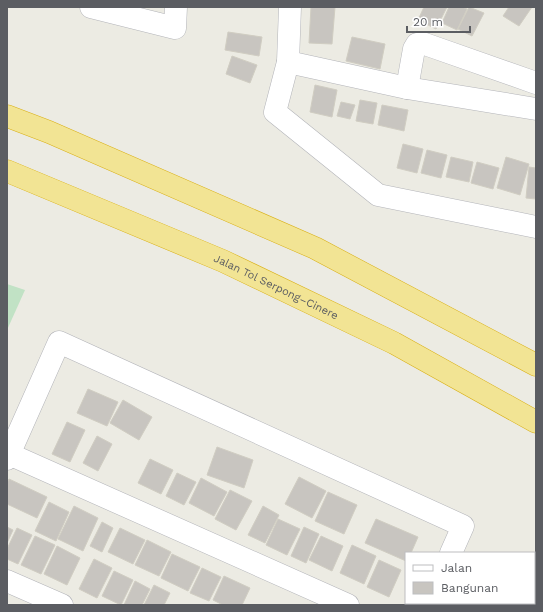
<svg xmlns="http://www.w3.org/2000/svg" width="543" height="612" viewBox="0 0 543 612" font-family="'Work Sans',sans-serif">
<rect width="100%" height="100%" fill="#ecebe3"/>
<path fill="#c1e2c5" d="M7,284L25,290L7,330Z"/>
<g fill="#c8c5c0" stroke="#d0cdc2">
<path d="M311,7H335L332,44L309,43Z"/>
<path d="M424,7H447L436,29L418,20Z"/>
<path d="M449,7H462L467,9L457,30L442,23Z"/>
<path d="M469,7L484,13L472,36L458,29Z"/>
<path d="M509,7H532L519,26L503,16Z"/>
<path d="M228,32L262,37L259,56L225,50Z"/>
<path d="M352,37L385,44L380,69L346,61Z"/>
<path d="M232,56L257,65L250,83L226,74Z"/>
<path d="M315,85L337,90L332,117L310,112Z"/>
<path d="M360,100L377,103L373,124L356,121Z"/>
<path d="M341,102L355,105L350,119L337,116Z"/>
<path d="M382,105L408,110L404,131L378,125Z"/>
<path d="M403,144L423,149L417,173L397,168Z"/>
<path d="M427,150L447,155L441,178L421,173Z"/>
<path d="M451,157L473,162L469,182L446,177Z"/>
<path d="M506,157L529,164L520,195L497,188Z"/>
<path d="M477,162L499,168L493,189L471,183Z"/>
<path d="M529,167L536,168V199L526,198Z"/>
<path d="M88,389L118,402L107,426L77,413Z"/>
<path d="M123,400L152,417L139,440L110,423Z"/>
<path d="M67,422L85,430L70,462L52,454Z"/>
<path d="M97,436L112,444L98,471L83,463Z"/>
<path d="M217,447L253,460L244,488L207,475Z"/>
<path d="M150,459L173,470L161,494L138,483Z"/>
<path d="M177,473L196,482L184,505L166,496Z"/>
<path d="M299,477L326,491L312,518L285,504Z"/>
<path d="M201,478L227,492L214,516L189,503Z"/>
<path d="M9,479L47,497L37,518L7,504V483Z"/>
<path d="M230,490L252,501L236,530L215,519Z"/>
<path d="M328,492L357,505L344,534L315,521Z"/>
<path d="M49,502L69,512L56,541L35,531Z"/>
<path d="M74,506L98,518L83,551L58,539Z"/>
<path d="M263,506L279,515L265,543L248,535Z"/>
<path d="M278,519L300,529L287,555L266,545Z"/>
<path d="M376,519L418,537L411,553H406V561L365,543Z"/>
<path d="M102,522L113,528L102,552L90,546Z"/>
<path d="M7,527L13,530L7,543Z"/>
<path d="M304,527L319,534L306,563L291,556Z"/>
<path d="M17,528L32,535L18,564L7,559V549Z"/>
<path d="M120,528L145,540L133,564L108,552Z"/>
<path d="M35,536L55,545L41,574L21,565Z"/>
<path d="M321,536L343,546L332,571L309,560Z"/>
<path d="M147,540L171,552L159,576L135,565Z"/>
<path d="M352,545L376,556L364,584L340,573Z"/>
<path d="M57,546L80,558L67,585L44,574Z"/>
<path d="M172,554L200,567L188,591L161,578Z"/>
<path d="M94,559L112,568L97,598L79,589Z"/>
<path d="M379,560L401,570L389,597L367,587Z"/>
<path d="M202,568L221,577L209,601L190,593Z"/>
<path d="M114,571L133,580L121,605L102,596Z"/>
<path d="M224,576L250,588L242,605H223L213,600Z"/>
<path d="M135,581L150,589L142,605H124Z"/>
<path d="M154,585L170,593L164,605H144Z"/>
</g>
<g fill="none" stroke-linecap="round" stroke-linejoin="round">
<defs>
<g id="street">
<path d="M91,7L175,28L176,7"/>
<path d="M290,7L288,62L275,112L378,195L536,227"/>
<path d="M288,62L407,88L536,109"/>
<path d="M407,88L414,49L417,44L422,43L536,83"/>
<path d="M9,454L348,605"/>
<path d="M7,459L59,342L463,526L451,553"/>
<path d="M7,581L62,605"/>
<path d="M428,605V603"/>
</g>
<g id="highway">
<path d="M7,116L49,132L315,248L536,365"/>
<path id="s1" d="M7,171L223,261L394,343L536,422"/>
</g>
</defs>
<use href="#street" stroke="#b3b4b9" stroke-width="23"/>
<use href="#highway" stroke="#d9b016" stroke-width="23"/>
<use href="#street" stroke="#fff" stroke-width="22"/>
<use href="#highway" stroke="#f2e494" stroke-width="22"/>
</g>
<g text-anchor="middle" stroke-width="3" stroke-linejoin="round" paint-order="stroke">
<g font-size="11" fill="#5b5d62" stroke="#fff">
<text dy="4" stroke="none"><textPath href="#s1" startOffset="293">Jalan Tol Serpong–Cinere</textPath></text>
</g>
</g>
<rect width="543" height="612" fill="none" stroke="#5b5d62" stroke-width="16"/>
<rect x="405" y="552" width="130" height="52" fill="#ffffff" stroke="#bdbec0"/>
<rect x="413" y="565" width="20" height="6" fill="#ffffff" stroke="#bdbec0"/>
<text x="441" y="572" font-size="12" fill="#5b5d62">Jalan</text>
<rect x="413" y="582" width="20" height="12" fill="#c8c5c0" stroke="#bdbec0"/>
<text x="441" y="592" font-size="12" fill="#5b5d62">Bangunan</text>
<path d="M407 26v6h63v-6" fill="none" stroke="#5b5d62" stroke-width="2"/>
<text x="413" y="26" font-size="12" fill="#5b5d62" stroke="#ffffff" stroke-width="3" paint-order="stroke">20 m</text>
</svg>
